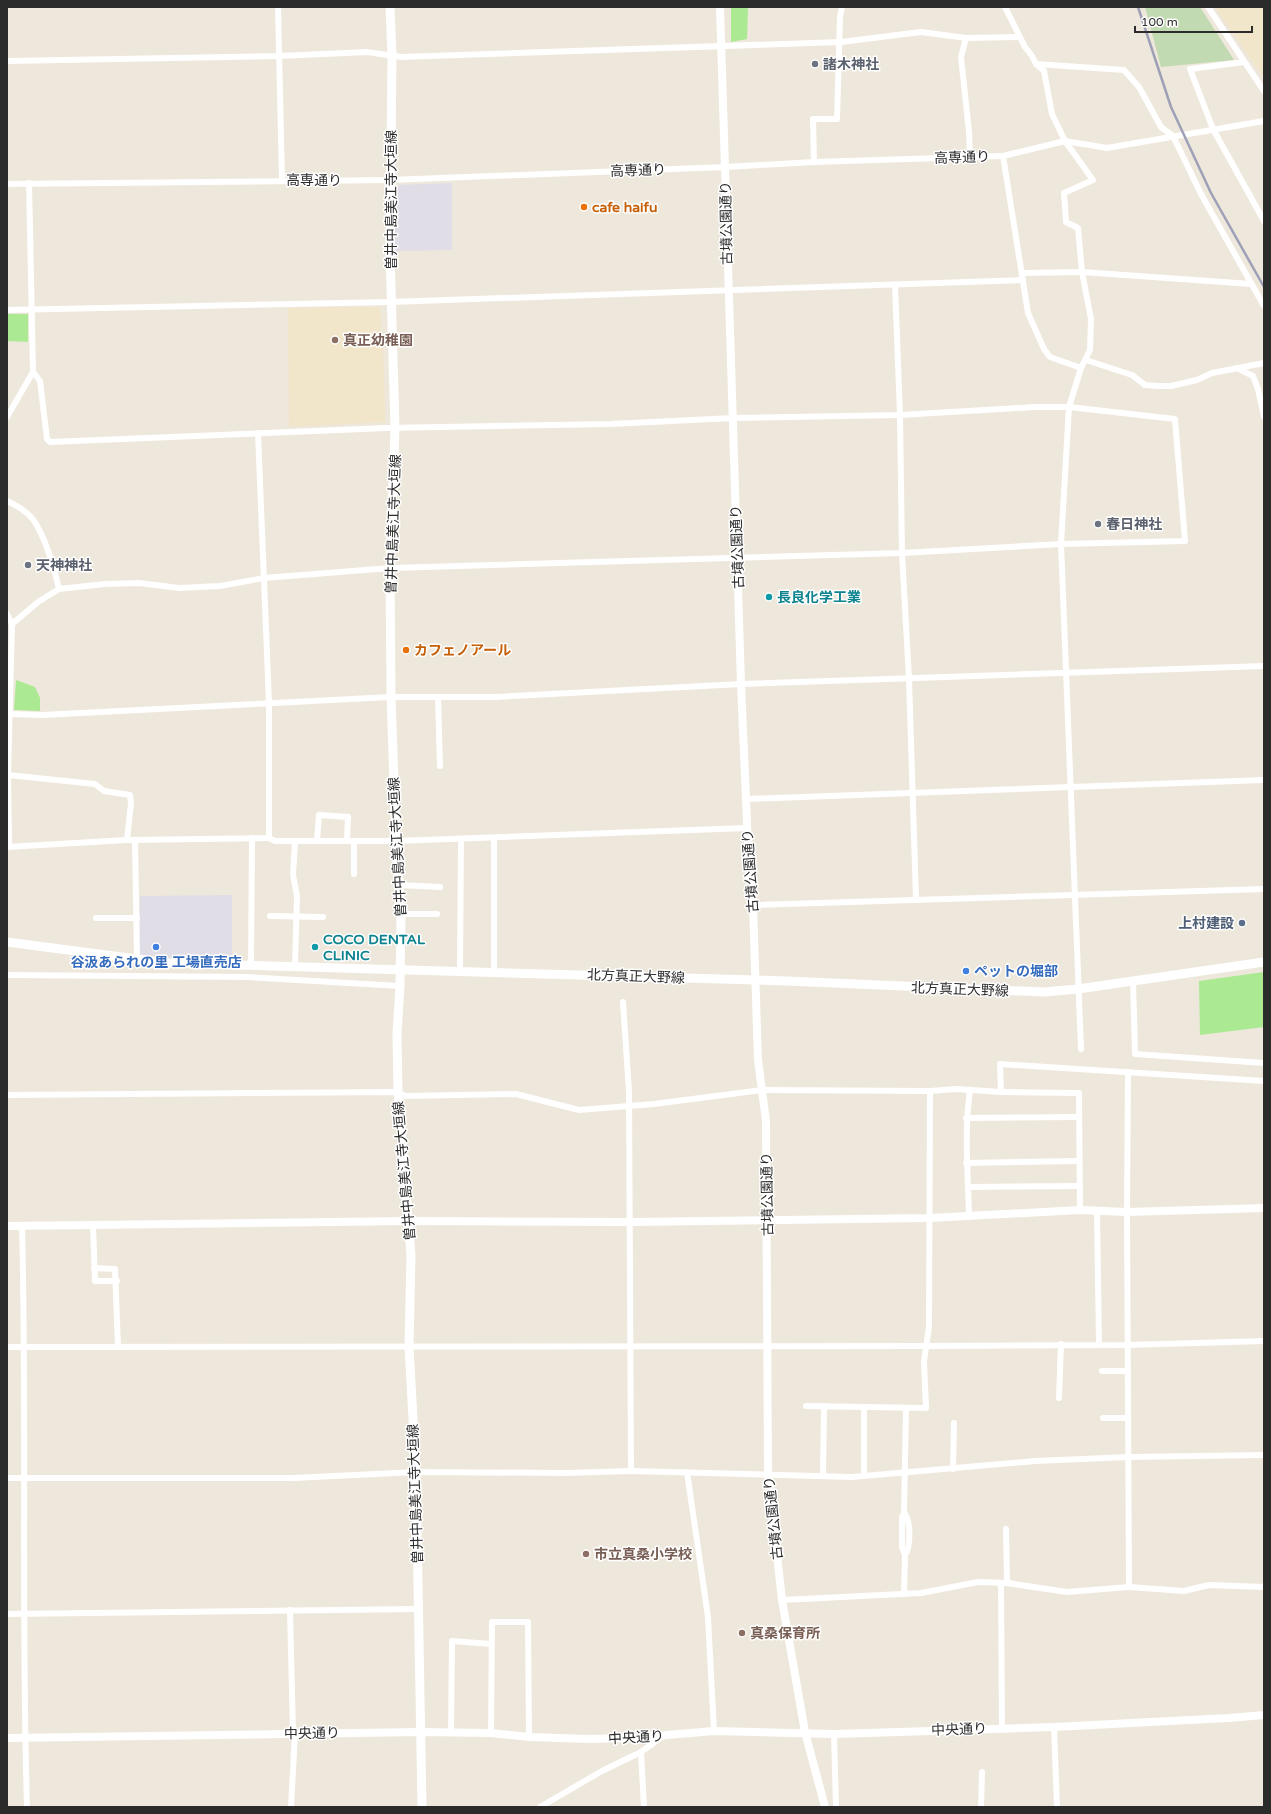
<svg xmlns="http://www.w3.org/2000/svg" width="1271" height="1814" viewBox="0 0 1271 1814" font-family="'Varela Round','Noto Sans JP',sans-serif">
<rect width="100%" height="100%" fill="#eee7db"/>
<g fill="#e0dde6">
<path d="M452,183V250L394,251L395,189L399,185Z"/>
<path d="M232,895V962L139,955L140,896Z"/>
</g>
<g fill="#f1e6c9">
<path d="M1215,7H1264V78Z"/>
<path d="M380,307L384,371L385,422L289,427L288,308Z"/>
</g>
<g fill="#abea93">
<path d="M731,7H748L747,39L731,42Z"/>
<path d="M7,314H28V342L7,341Z"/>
<path d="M16,680L35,687L40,698V711L14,710Z"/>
<path d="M1264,972V1027L1200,1035L1199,981Z"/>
</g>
<path fill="#c2dab1" d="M1145,7H1200L1234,60L1161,67Z"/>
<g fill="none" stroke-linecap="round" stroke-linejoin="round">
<g stroke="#fff" stroke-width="6">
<path d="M278,7L282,180"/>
<path d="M1005,7L1025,47L1032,56L1036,64L1044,71L1052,114L1065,141L1093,180L1064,193L1066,222L1078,228L1082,272L1091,319L1090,350L1081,368L1069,407L1061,544L1081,1049"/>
<path d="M1208,7L1264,91"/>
<path d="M966,38L961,57L969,132L970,157"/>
<path d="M7,61L279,56L367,52L401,57L841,42L921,32L966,38L1019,37"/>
<path d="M1244,62L1190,69L1213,129L1264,221"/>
<path d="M1036,64L1124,70L1139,87L1161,127L1173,136L1201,194L1264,306"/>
<path d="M1003,156L1028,313L1044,349L1050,357L1081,368"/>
<path d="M814,162L813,119H837L840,17L842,7"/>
<path d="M7,184L390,180L725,167L814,162L1003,156L1065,141L1107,148L1264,121"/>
<path d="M1022,273L1082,272L1251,284"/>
<path d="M895,285L900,415L902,553L909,679L916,899"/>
<path d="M7,310L390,302L1023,280"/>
<path d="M1086,360L1132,375L1145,385L1157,386H1171L1197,380L1212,373L1264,363"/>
<path d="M1237,368L1253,376L1258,389L1264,417"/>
<path d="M7,417L33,372L29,183"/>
<path d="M7,501C18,506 30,513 36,524C47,543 54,567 59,589"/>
<path d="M7,614L12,624L8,775L9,842L7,847"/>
<path d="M12,624L38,602L59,589L105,584L139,583L179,588L220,586L264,578L390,568L902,553L1061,544L1185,541L1175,419L1069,407H1036L900,415L733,418L611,424L386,428L50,442L47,439L40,381L33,372"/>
<path d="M438,697L440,766"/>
<path d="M10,714L42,715L391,697H496L741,684L1264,666"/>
<path d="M8,775L95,784L104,791L130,795L131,803L127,840"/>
<path d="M746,799L1264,780"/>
<path d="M269,838L275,841H396L747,828"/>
<path d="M135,840L137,959"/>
<path d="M295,841L293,875L297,896L295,966"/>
<path d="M317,841L319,815L348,817L347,841"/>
<path d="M354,841V874"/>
<path d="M7,847L127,840L269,838V703L258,433"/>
<path d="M399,885L440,887"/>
<path d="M753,905L1264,889"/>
<path d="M401,914H437"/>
<path d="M270,916L323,917"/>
<path d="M96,918H137"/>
<path d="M251,966L252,838"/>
<path d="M460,971L461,839"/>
<path d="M494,972V838"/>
<path d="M7,975L247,977L400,986"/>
<path d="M1133,980L1135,1054L1264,1063"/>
<path d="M623,1002L629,1092L631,1471"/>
<path d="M1128,1072L1127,1212L1129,1587"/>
<path d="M1001,1092L1079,1093L1080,1210"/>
<path d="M7,1095L398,1092L405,1096L516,1094L579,1110L654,1104L762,1090L930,1091L956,1089L1001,1092L1000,1064L1264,1081"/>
<path d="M966,1118L1079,1117"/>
<path d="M966,1163L1079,1161"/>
<path d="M968,1187L1080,1186"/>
<path d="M1097,1211L1099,1344"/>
<path d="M969,1216C968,1174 964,1132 970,1090"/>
<path d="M22,1225C27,1419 21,1613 27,1807"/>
<path d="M93,1225L95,1281H117"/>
<path d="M94,1268L115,1269L118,1346"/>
<path d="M7,1347L927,1346L1127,1345L1264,1341"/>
<path d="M1102,1371H1128"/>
<path d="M1059,1398L1061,1344"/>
<path d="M806,1406L926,1408L924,1361L929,1327L930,1091"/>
<path d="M1103,1418H1128"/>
<path d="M953,1469L954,1423"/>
<path d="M687,1472L708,1617L714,1731"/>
<path d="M864,1475V1407"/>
<path d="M823,1476L824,1406"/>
<path d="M7,1478H293L416,1472L566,1473L631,1471L852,1477L1035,1461L1129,1457L1264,1455"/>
<path d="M904,1513C911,1519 911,1548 905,1555"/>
<path d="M1006,1529L1007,1583"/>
<path d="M1001,1583L1002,1728"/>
<path d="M904,1594L905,1555L902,1547V1517L904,1513L906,1408"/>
<path d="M782,1600L921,1593L978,1582L1007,1583L1067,1592L1129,1587L1184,1591L1209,1585L1264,1587"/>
<path d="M290,1610L293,1733"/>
<path d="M7,1614L418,1609"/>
<path d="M1054,1727L1057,1807"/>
<path d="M451,1732L452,1641L491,1644"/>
<path d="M491,1733L492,1622H528L529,1737"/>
<path d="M834,1734L836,1807"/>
<path d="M641,1752L644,1807"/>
<path d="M291,1807L295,1733"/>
<path d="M540,1807L602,1771L641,1752L663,1736"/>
<path d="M981,1807L982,1772"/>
</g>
<g stroke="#fff" stroke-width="8">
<path d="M720,7L741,684L749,869L753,905L758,1060L766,1121L768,1474L782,1600L805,1732L825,1807"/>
<path d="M7,1226L409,1221L630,1222L930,1218L1080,1210L1127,1212L1264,1208"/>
<path d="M7,1738L420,1732L491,1733L529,1737L588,1739L631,1738L714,1731L834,1734L1054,1727L1229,1718L1264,1715"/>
</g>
<g stroke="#fff" stroke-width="9">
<path d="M390,7L392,55L390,252L395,428L390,568L391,697L396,841L401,914L400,986L397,1033L398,1092L411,1255L409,1347L416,1472L422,1807"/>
<path d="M7,942L167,963L787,981L1044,992L1078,989L1264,962"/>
</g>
<path stroke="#9ea0b7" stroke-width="2.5" d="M1138,7L1171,107L1211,193L1264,287"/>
</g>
<g fill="#6b7280" stroke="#fff" stroke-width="1.5">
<circle cx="815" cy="64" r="4"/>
<circle cx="1098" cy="524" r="4"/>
<circle cx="28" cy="565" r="4"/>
</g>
<g fill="#e8710a" stroke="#fff" stroke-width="1.5">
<circle cx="584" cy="207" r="4"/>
<circle cx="406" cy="650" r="4"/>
</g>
<g fill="#8d6e63" stroke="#fff" stroke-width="1.5">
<circle cx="335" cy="340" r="4"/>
<circle cx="586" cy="1554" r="4"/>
<circle cx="742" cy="1633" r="4"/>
</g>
<g fill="#0f9aa8" stroke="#fff" stroke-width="1.5">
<circle cx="769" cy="597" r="4"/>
<circle cx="315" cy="947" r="4"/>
</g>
<circle fill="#5c6f8a" stroke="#fff" stroke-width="1.5" cx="1242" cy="923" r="4"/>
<g fill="#3f7fe0" stroke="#fff" stroke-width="1.5">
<circle cx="156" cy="947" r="4"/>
<circle cx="966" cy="971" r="4"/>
</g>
<g text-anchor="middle" stroke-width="3" stroke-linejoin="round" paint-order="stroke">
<g font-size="14" font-weight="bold" fill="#5b616d" stroke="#fff" text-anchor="start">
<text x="823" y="69">諸木神社</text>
<text x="1106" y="529">春日神社</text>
<text x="36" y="570">天神神社</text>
</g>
<g font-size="14" fill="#2b2b2b" stroke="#fff">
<text transform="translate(962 157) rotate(-2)" y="5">高専通り</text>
<text transform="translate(638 170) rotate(-2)" y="5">高専通り</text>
<text x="314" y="185">高専通り</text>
<text transform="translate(391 200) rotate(-90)" y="5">曽井中島美江寺大垣線</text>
<text transform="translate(726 223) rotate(-91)" y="5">古墳公園通り</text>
<text transform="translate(393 524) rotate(-88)" y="5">曽井中島美江寺大垣線</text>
<text transform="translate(737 547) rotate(-92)" y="5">古墳公園通り</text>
<text transform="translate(397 847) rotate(-93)" y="5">曽井中島美江寺大垣線</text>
<text transform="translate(750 871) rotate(-94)" y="5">古墳公園通り</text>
<text transform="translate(636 976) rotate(2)" y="5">北方真正大野線</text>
<text transform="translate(960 989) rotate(2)" y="5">北方真正大野線</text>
<text transform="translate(404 1171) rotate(-95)" y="5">曽井中島美江寺大垣線</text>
<text transform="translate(767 1194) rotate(-91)" y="5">古墳公園通り</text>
<text transform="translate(415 1494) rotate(-92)" y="5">曽井中島美江寺大垣線</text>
<text transform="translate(773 1518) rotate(-96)" y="5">古墳公園通り</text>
<text transform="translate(959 1729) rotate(-2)" y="5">中央通り</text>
<text transform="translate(312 1733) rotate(-1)" y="5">中央通り</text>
<text transform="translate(636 1737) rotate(-3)" y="5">中央通り</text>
</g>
<g font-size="14" font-weight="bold" fill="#c56008" stroke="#fff" text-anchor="start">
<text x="592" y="212">cafe haifu</text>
<text x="414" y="655">カフェノアール</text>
</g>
<g font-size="14" font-weight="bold" fill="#785e54" stroke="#fff" text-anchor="start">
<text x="343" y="345">真正幼稚園</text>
<text x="594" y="1559">市立真桑小学校</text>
<text x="750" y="1638">真桑保育所</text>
</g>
<g font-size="14" font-weight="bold" fill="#0d838f" stroke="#fff" text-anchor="start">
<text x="777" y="602">長良化学工業</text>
<text x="323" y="944">COCO DENTAL<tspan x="323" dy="16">CLINIC</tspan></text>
</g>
<g font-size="14" font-weight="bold" fill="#4e5e75" stroke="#fff" text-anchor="end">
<text x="1234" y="928">上村建設</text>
</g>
<g font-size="14" font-weight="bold" fill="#366cbe" stroke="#fff">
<text x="156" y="967">谷汲あられの里 工場直売店</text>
<text x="974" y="976" text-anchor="start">ペットの堀部</text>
</g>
</g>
<rect width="1271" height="1814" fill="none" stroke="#2b2b2b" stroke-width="16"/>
<path d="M1135 26v6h117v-6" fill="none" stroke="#2b2b2b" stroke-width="2"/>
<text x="1141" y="26" font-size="12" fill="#2b2b2b" stroke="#ffffff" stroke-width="3" paint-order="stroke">100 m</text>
</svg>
